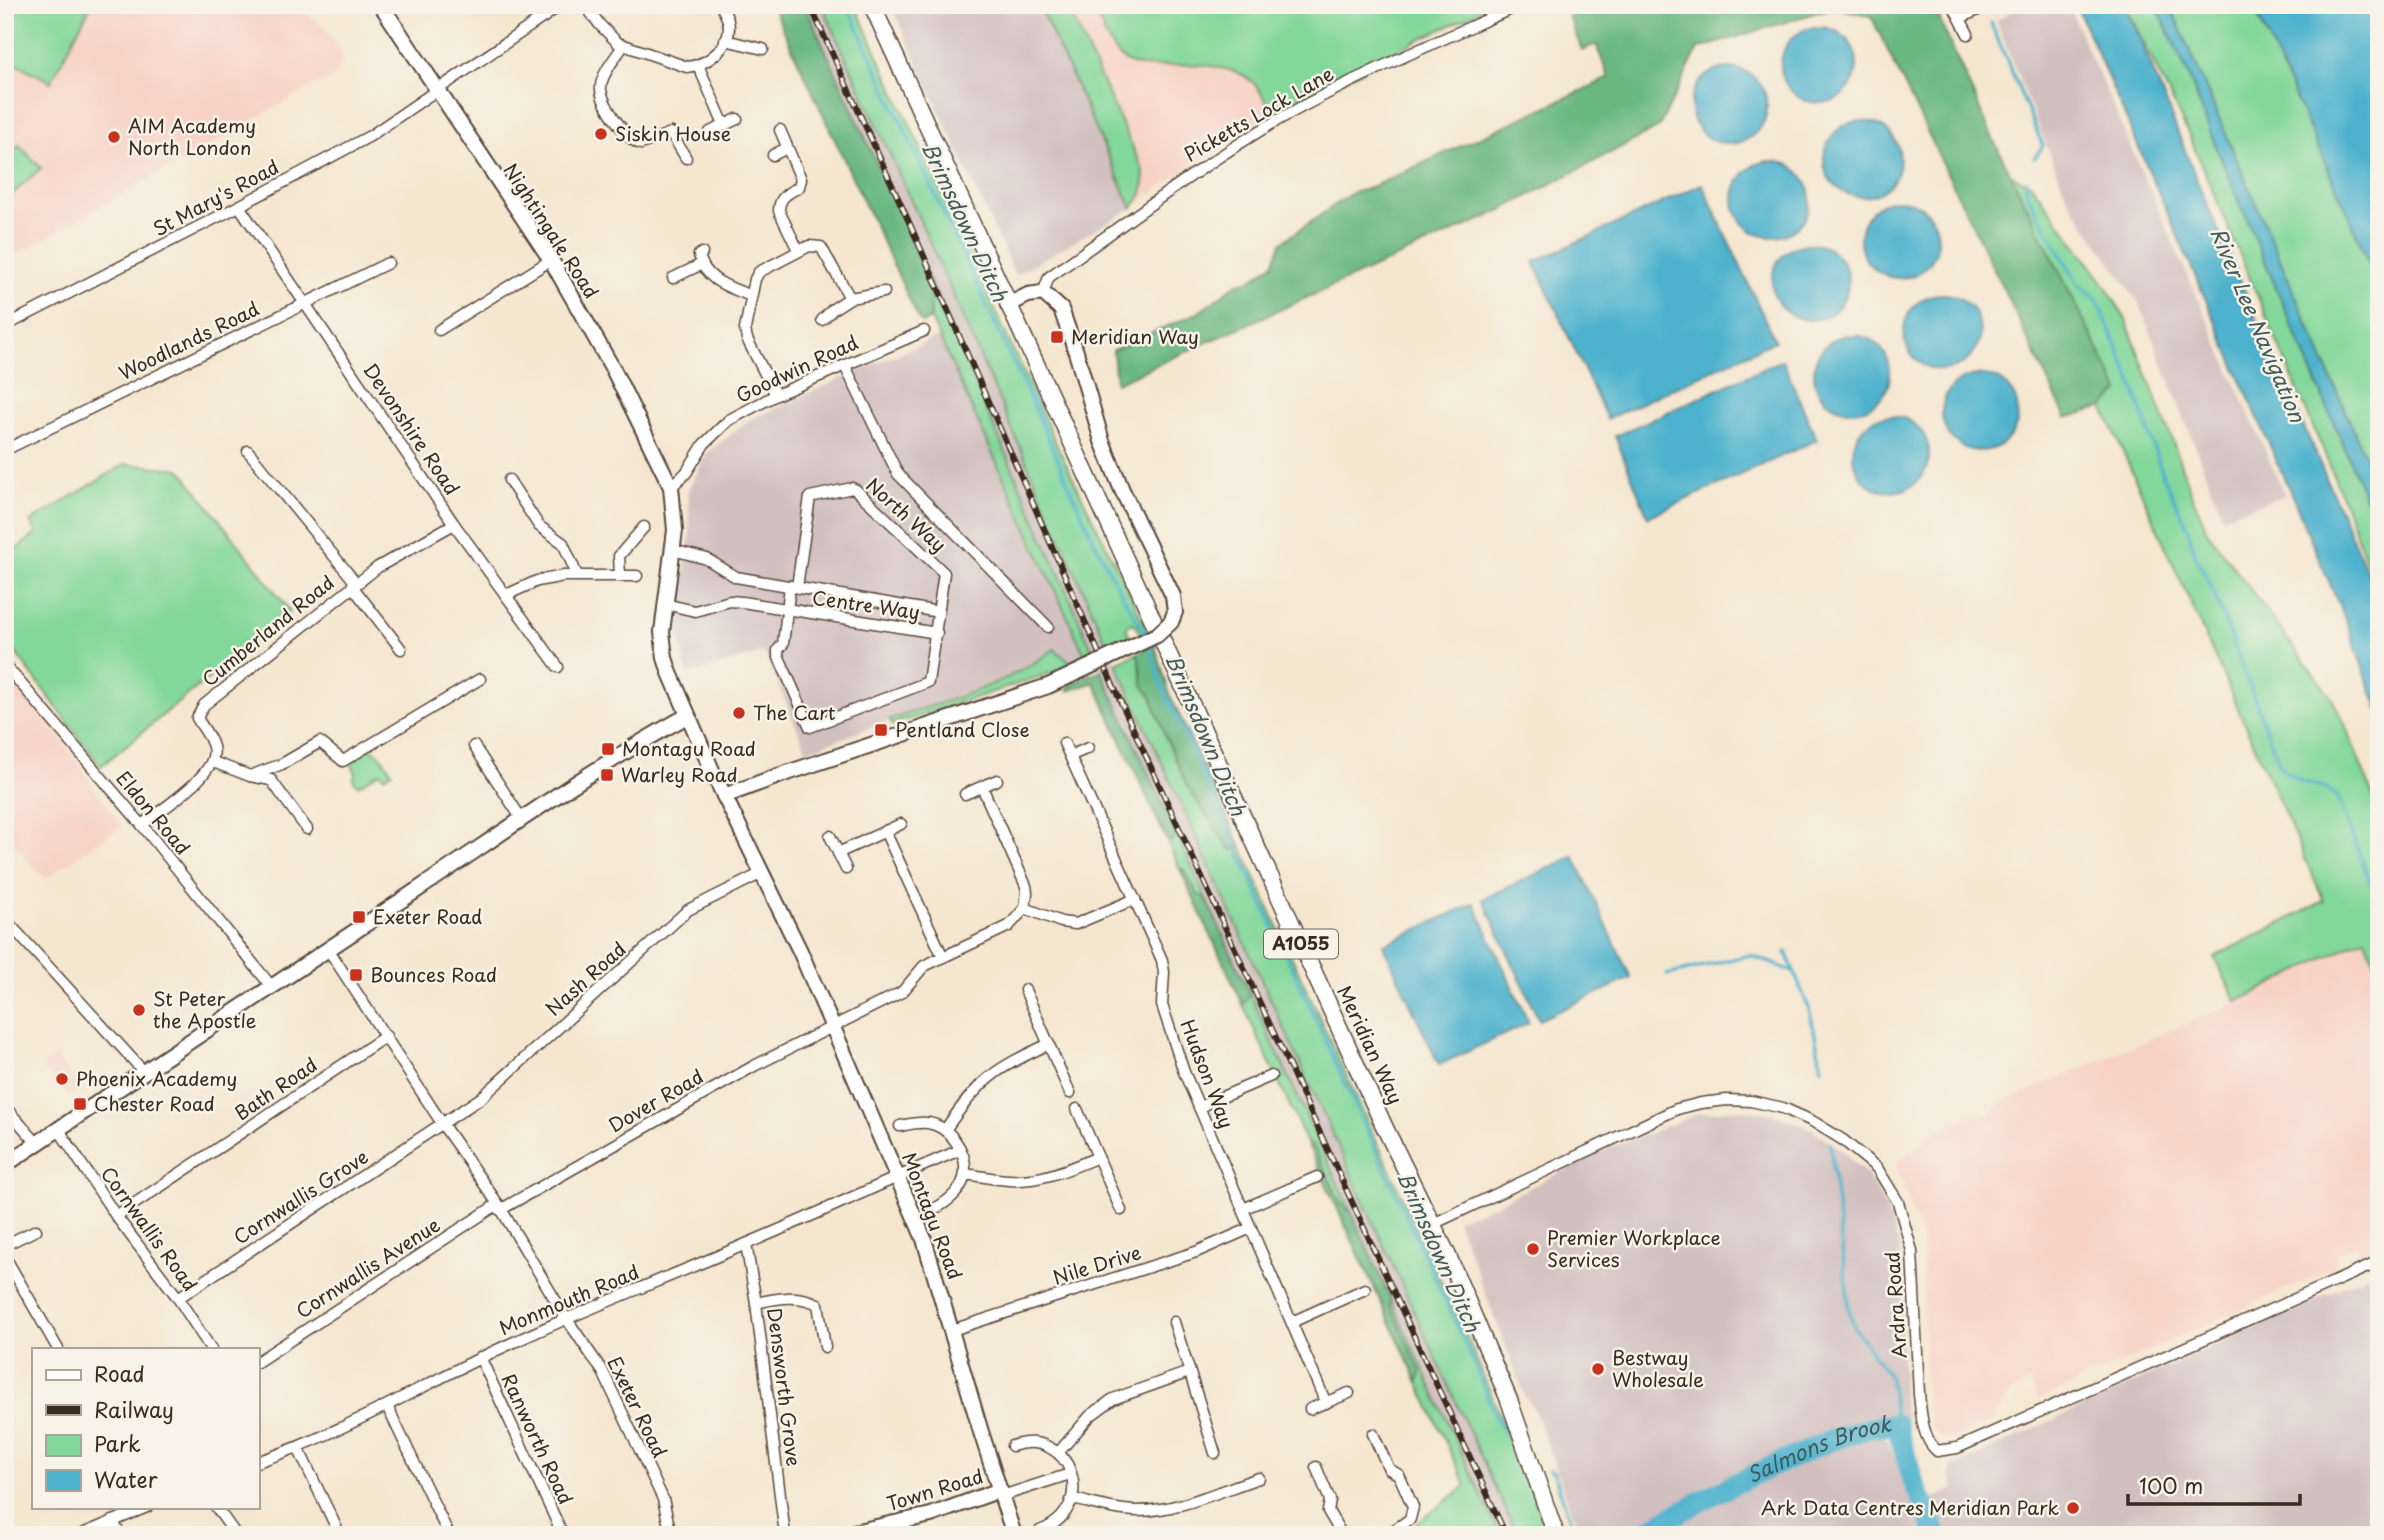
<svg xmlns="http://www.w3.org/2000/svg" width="2384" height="1540" viewBox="0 0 2384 1540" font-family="'Playpen Sans',sans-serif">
<rect width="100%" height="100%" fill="#f7f3e8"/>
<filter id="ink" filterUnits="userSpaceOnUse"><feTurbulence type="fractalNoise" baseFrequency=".0143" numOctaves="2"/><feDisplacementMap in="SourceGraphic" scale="14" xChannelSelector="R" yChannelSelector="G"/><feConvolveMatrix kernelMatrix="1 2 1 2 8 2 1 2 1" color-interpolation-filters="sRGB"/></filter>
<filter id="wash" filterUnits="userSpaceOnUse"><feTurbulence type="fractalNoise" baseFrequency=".00686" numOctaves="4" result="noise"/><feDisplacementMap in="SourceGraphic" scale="28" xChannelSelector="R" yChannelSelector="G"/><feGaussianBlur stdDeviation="1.57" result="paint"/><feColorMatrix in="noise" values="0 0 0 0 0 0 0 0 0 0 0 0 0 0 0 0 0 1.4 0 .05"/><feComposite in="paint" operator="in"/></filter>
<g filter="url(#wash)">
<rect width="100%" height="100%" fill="#f5e6d0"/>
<g fill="#f7d1c6">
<path d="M5,5H295L326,28L341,54V67L337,70L338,75L305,90L5,261Z"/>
<path d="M1039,5H1493L1366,64L1272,112L1224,141L1132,208Z"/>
<path d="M5,657L121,826L45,879L5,833Z"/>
<path d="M2364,938L2379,971V1249L2365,1254L2358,1251L2355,1245L2336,1254V1262L2332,1268L2038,1400L2031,1381L2008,1394L1994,1421L1953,1438H1942L1933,1429L1926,1403L1922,1240L1896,1162L1937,1131L1974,1115L1978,1117L1986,1114L1997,1109L1998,1104L2237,1002Z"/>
<path d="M57,1055L80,1091L70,1097L41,1066Z"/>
</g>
<g fill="#d2bfbf">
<path d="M805,5H822L919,218L1123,680L1517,1535H1500L1108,687L905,225Z"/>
<path d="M891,5H1039L1132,208L1015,275Z"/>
<path d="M2021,5H2068L2285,495L2223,517L2139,303L2069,201L1996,21Z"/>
<path d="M941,336L1087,660L1075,665L1054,649L1037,663L983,686L807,751L764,652L688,675L679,636L682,592L690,536L688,491L707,453L750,420L844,377Z"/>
<path d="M1736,1109L1769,1113L1812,1129L1840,1149L1868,1176L1887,1210L1899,1245L1903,1275L1901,1320L1903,1403L1909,1431L1885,1436L1929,1535H1580L1534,1408L1525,1396L1457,1220L1495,1205L1612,1146L1651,1133L1696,1114Z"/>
<path d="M2379,1270V1535H1945L1930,1500L1955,1489L1950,1474L1952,1467Z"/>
</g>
<g fill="#82d79a" stroke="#5e805c" stroke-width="2">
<path d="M5,5H91L51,82L5,58Z"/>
<path d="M822,5H855L1060,452L1154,643L1147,649L1136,625L1131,623L1126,628L1130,637L1109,649L919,218Z"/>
<path d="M1039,5H1067L1143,170C1146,186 1143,196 1132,208Z"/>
<path d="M1095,5H1493L1366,64L1367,68L1274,116C1268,105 1260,87 1250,80C1242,73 1231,70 1221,68C1157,52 1119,100 1095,5Z"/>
<path d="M2125,5H2156L2188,74L2214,142L2379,529V594L2332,471L2188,133Z"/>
<path d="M2170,5H2253L2344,204L2379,288V489Z"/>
<path d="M19,145L41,168L5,201V158Z"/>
<path d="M2011,175L2031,184L2105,285L2125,318L2174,445L2191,494L2209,534L2331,697L2343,720L2379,811V971L2364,938L2237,1002L2214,957L2324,901L2103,407L2119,391Z"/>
<path d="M934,290L1095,656L1087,660L931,319L930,298Z"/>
<path d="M125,464L180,469L290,611L101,766L5,639V558L37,533L30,522Z"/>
<path d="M1054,649L1075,665L892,725L890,720C943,701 1011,684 1054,649Z"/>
<path d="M1138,653L1143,685L1151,696L1165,735L1187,786L1230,849L1236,850L1241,847L1470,1344L1503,1423L1510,1435L1519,1461L1523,1460L1547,1535H1517L1116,663Z"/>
<path d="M370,747L381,756L392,772L384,777L380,772L358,786L353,779L356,773L351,762Z"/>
<path d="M1177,835L1205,896H1199L1184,870L1180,869L1168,843Z"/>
<path d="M1250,994L1352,1214L1341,1204L1314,1147L1307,1143L1243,1005Z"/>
<path d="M1391,1300L1500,1535H1398L1411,1528L1466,1486L1418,1382L1421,1373L1389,1303Z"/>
</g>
<g fill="#69b882" stroke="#527150" stroke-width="2">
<path d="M772,5H805L934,290L930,298L931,319L923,323L919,320Z"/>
<path d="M1564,5H1933L1994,141L2119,391L2103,407L2066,418L1871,16L1834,7L1698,49L1659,127L1498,212L1116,383L1113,350L1198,313L1238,283L1249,281L1273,264L1281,243L1352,193L1367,189L1609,78L1596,44L1582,50Z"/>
<path d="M1154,643L1170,695L1241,847L1236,850L1230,849L1187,786L1165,735L1151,696L1143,685L1138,653Z"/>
<path d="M1101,670L1177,835L1168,843L1094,682L1068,691L1067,687L1069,685Z"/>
<path d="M1180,869L1184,870L1199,896H1205L1250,994L1243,1005Z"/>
<path d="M1307,1143L1314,1147L1341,1204L1352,1214L1391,1300L1389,1303L1421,1373L1418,1382Z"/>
</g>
<g fill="#4eb2cd" stroke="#446e76" stroke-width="2">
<path d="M2076,5H2121L2135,26L2205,200L2368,574L2379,604V712L2346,621L2297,507Z"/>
<path d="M2156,5H2170L2379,489V529L2214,142L2188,74Z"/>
<path d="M2253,5H2379V288L2344,204Z"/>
<circle cx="1819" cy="65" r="38"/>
<circle cx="1729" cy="106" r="38"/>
<circle cx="1862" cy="159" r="38"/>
<circle cx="1772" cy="199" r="38"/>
<path d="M1702,184L1775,341L1607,419L1534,262Z"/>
<circle cx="1899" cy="239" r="39"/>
<circle cx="1810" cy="282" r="38"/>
<circle cx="1942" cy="332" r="38"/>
<circle cx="1852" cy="373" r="38"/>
<path d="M1782,360L1817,440L1648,517L1615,436Z"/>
<circle cx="1980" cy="413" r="38"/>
<circle cx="1891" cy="454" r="38"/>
<path d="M1574,856L1631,978L1539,1020L1483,899Z"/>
<path d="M1474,903L1529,1023L1439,1065L1383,945Z"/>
</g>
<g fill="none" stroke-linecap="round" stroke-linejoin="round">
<g stroke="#4eb2cd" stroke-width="3.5">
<path d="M847,5C909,141 974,275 1036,411C1071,487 1100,565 1147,635"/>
<path d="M1991,23L2043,146L2034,158"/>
<path d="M2026,180V189L2031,202L2078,284L2097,300L2131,380L2164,478L2188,529L2194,553L2213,590L2281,768L2301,781L2326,788L2338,797L2379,906"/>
<path d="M1149,642L1161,683L1471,1356L1497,1420L1512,1442"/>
<path d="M1786,952L1794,972"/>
<path d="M1667,975L1750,955L1794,972L1809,1008L1822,1068"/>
<path d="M1830,1144L1849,1309L1854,1327L1890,1378L1896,1424"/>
<path d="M1550,1470L1554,1473L1575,1535"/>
</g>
<path stroke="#4eb2cd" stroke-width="21" id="s1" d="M1639,1535C1688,1507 1737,1481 1789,1459C1824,1443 1857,1428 1896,1424L1914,1483L1937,1535"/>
</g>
</g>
<g filter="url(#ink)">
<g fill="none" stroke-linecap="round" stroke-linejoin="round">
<defs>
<g id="street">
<path d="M536,5L544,17"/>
<path d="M585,5L600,25L618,43L687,67C708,65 734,45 728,21C727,16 723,10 721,5"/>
<path d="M1953,5L1968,34"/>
<path d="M1960,18L1989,5"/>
<path d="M725,40L763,49"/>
<path d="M623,46C616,57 602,73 601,86C599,101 627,141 641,144L671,133L686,158"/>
<path d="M698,65L724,125"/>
<path d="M780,130L801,179L799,187C788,193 779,197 779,211L798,250"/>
<path d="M710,132L737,119"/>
<path d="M773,155L787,148"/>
<path d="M239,206L454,524L558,667"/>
<path d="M702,253L699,255C705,281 729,287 751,296"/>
<path d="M673,278L702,264"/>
<path d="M1043,293L1049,277C1125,224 1198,167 1278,120C1355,76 1439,41 1520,5"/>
<path d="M822,320L833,309L850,298L884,292"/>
<path d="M5,326L239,206L370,136L561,5"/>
<path d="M439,330L551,260"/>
<path d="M845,366L898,474L1048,627"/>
<path d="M776,395L747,339L745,329L755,279L759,272L809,246L821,247L850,298"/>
<path d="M5,450L388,263"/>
<path d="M248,451L356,583"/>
<path d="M509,480L539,526L563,543L577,575"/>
<path d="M671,487L686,473L704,444L729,420L776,395L924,331"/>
<path d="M673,550L707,559L736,577L939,612"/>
<path d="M620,575L619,556L644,527"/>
<path d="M352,586L401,649"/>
<path d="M790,586L783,644L778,650V655L810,727L928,682L944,573L856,490L852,488L810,497L797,587"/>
<path d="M506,595L537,581L564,576H637"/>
<path d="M665,604L695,611L730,601L742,602L937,633"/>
<path d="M5,665L142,825L271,986"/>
<path d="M1064,743L1162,960L1164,972L1162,1005L1184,1072L1326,1403"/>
<path d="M474,746L521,818"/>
<path d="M1070,756L1088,748"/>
<path d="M213,762L250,776L271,780L307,829"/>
<path d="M250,776L282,764L320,742L343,761L480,679"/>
<path d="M982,787L1026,886L1027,893L1025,908"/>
<path d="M965,794L997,780"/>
<path d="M142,825C160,810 221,773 213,747C211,737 202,727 197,718L204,705L378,567L454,524"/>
<path d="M885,831L943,957"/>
<path d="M830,836L846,869"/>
<path d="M838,853L901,824"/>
<path d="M5,919L145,1073"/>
<path d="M328,949L445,1128L498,1204L566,1318L603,1372L663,1499L671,1535"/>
<path d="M1025,990L1070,1093"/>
<path d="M5,1107L37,1143"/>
<path d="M1199,1107L1271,1076"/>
<path d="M1077,1109L1121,1210"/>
<path d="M900,1126C910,1124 918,1122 928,1123C949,1126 967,1151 965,1172C964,1189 948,1202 934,1209"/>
<path d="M59,1130L116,1216L178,1298L211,1349"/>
<path d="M945,1130C980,1079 993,1070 1049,1044"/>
<path d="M965,1174C980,1176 994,1179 1009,1180C1041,1182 1069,1169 1098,1157"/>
<path d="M1243,1209L1317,1177"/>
<path d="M500,1210L754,1066L902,992L924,966L1009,926L1025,908L1061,922L1076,924L1135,899"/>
<path d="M116,1216L386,1036"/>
<path d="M1433,1224L1677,1109L1701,1103L1727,1100L1751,1101L1783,1108L1812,1121L1843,1140L1877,1168L1898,1202L1912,1251L1919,1394C1921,1413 1922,1438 1937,1451L1957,1448L2379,1262"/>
<path d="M746,1244L756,1303L785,1535"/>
<path d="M5,1245L36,1230"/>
<path d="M5,1257L58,1349"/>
<path d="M178,1298L481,1098L688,910L762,873"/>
<path d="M756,1303C778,1298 797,1294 818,1304L825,1347"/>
<path d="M1174,1322L1215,1453"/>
<path d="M1292,1322L1365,1289"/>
<path d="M952,1330L1196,1252L1251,1228"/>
<path d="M480,1357L563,1535"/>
<path d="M257,1362L498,1204"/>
<path d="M387,1406L449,1535"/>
<path d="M1310,1409L1349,1393"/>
<path d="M1373,1434L1389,1469L1399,1475L1413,1507L1410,1519L1387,1535"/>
<path d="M1012,1446C1070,1426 1101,1507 1040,1531"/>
<path d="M298,1448L340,1535"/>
<path d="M1058,1453L1090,1416L1113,1399L1189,1372"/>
<path d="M257,1462C347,1432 426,1382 512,1343C589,1307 668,1278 746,1244C818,1214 888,1180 960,1150"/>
<path d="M1316,1467L1330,1500L1328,1511L1342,1535"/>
<path d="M1002,1496L1070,1474"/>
<path d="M1073,1499C1095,1504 1116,1511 1138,1511C1179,1511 1221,1490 1259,1478"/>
<path d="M216,1507L236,1535"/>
<path d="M113,1521L120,1535"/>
<path d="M80,1535L147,1507"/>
</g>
<g id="secondary">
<path d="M381,5L551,260L613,369L671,487L675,530L662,632L665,658L670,673L714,775L800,951L924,1239L981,1432L1014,1535"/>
<path d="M1008,305L1028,295L1043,293L1061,309L1076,352L1102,441L1122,490L1173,596L1175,612L1171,622"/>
<path d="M724,796L781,775L1048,686L1076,673"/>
<path d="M5,1165C143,1072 282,980 420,888C508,829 594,767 687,716"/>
<path d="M840,1535L931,1515L1000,1490"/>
</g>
<path id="primary" d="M872,5L1385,1128L1448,1256L1509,1400L1556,1535"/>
</defs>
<use href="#street" stroke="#574639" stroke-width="13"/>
<use href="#secondary" stroke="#574639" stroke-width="18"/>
<use href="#primary" stroke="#574639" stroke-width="19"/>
<use href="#street" stroke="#fff" stroke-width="10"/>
<use href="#secondary" stroke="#fff" stroke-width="14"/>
<use href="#primary" stroke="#fff" stroke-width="16"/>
<defs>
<path id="rail" d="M810,5L909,222L1113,685L1506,1535"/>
</defs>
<use href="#rail" stroke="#3b2a1e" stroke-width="6"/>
<use href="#rail" stroke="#f7f3e8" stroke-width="3.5" stroke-dasharray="10" stroke-linecap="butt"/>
<defs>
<path id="secondary-bridge" d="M1076,673L1157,635L1171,622"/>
</defs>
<use href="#secondary-bridge" stroke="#574639" stroke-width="18" stroke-linecap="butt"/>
<use href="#secondary-bridge" stroke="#fff" stroke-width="14"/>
</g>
</g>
<g fill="#c8321e" stroke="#f7f3e8" stroke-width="2.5">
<circle cx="601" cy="134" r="7"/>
<circle cx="114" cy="137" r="7"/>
<rect x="1050" y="330" width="14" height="14" rx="3.5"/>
<circle cx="739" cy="713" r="7"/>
<rect x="874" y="723" width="14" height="14" rx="3.5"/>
<rect x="601" y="742" width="14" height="14" rx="3.5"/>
<rect x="600" y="768" width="14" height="14" rx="3.5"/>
<rect x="352" y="910" width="14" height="14" rx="3.5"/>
<rect x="349" y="968" width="14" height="14" rx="3.5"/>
<circle cx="139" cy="1010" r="7"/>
<circle cx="62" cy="1079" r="7"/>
<rect x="73" y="1097" width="14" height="14" rx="3.5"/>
<circle cx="1533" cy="1249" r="7"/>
<circle cx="1598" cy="1369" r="7"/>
<circle cx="2073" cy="1508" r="7"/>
</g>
<g text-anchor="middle" stroke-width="5" stroke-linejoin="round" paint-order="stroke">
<rect fill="#f7f3e8" stroke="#73665b" stroke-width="2" x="1264" y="929.5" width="74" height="29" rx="5"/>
<g font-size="18" font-weight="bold" fill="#3b2a1e">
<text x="1301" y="950">A1055</text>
</g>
<g font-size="19" fill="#3b2a1e" stroke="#f7f3e8">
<text transform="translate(1259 114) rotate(-30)" y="7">Picketts Lock Lane</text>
<text transform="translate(216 198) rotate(-28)" y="7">St Mary's Road</text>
<text transform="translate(551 231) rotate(57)" y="7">Nightingale Road</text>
<text transform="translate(189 341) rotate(-26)" y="7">Woodlands Road</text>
<text transform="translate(797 369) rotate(-25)" y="7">Goodwin Road</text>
<text transform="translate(411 429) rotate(56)" y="7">Devonshire Road</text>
<text transform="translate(906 515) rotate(42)" y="7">North Way</text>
<text transform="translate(866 605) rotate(8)" y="7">Centre Way</text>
<text transform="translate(268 631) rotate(-39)" y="7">Cumberland Road</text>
<text transform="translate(153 813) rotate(50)" y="7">Eldon Road</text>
<text transform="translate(586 979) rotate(-42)" y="7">Nash Road</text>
<text transform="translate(1370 1045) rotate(65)" y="7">Meridian Way</text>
<text transform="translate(1207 1074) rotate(69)" y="7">Hudson Way</text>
<text transform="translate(276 1089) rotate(-34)" y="7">Bath Road</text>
<text transform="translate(656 1101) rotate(-30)" y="7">Dover Road</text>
<text transform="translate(301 1197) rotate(-33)" y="7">Cornwallis Grove</text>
<text transform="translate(932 1216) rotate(69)" y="7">Montagu Road</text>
<text transform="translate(149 1229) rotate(54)" y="7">Cornwallis Road</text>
<text transform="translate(1097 1265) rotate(-17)" y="7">Nile Drive</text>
<text transform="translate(368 1268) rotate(-33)" y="7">Cornwallis Avenue</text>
<text transform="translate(569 1300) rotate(-23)" y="7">Monmouth Road</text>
<text transform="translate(1896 1305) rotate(-94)" y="7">Ardra Road</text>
<text transform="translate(784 1387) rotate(83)" y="7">Densworth Grove</text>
<text transform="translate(637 1407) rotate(64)" y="7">Exeter Road</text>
<text transform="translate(537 1439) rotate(65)" y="7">Ranworth Road</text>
<text transform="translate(935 1490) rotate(-17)" y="7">Town Road</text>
</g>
<g font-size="19" fill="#3b2a1e" stroke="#f7f3e8" text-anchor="start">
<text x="128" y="133">AIM Academy<tspan x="128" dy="22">North London</tspan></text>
<text x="615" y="141">Siskin House</text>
<text x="1071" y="344">Meridian Way</text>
<text x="753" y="720">The Cart</text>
<text x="895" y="737">Pentland Close</text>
<text x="622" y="756">Montagu Road</text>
<text x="621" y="782">Warley Road</text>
<text x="373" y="924">Exeter Road</text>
<text x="370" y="982">Bounces Road</text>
<text x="153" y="1006">St Peter<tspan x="153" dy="22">the Apostle</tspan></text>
<text x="76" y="1086">Phoenix Academy</text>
<text x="94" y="1111">Chester Road</text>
<text x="1547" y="1245">Premier Workplace<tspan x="1547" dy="22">Services</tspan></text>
<text x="1612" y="1365">Bestway<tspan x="1612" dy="22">Wholesale</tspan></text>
<text x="2059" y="1515" text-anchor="end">Ark Data Centres Meridian Park</text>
</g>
<g font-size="21" font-style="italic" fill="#425a5b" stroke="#f7f3e8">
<text transform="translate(964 222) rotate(65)" y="7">Brimsdown Ditch</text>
<text transform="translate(2257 325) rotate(67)" y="7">River Lee Navigation</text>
<text transform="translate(1205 735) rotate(67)" y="7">Brimsdown Ditch</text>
<text transform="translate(1438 1252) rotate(66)" y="7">Brimsdown Ditch</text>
<text dy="7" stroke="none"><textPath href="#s1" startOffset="200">Salmons Brook</textPath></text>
</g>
</g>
<rect width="2384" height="1540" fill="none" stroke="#f7f3e8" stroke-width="28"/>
<rect x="32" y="1348" width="228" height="161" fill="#f7f3e8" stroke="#aca397" stroke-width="2"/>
<rect x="46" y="1370" width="35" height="10" fill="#ffffff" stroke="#aca397" stroke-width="2"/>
<text x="94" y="1382" font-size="21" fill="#3b2a1e">Road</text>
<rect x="46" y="1405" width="35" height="10" fill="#3b2a1e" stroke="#aca397" stroke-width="2"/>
<text x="94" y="1418" font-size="21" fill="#3b2a1e">Railway</text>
<rect x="46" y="1435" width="35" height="21" fill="#82d79a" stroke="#aca397" stroke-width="2"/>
<text x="94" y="1452" font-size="21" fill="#3b2a1e">Park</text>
<rect x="46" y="1470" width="35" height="21" fill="#4eb2cd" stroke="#aca397" stroke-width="2"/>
<text x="94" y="1488" font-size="21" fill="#3b2a1e">Water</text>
<path d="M2128 1494v10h172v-10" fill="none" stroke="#3b2a1e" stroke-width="3.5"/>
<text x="2139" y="1494" font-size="21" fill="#3b2a1e" stroke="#f7f3e8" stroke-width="5" paint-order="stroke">100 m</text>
</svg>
